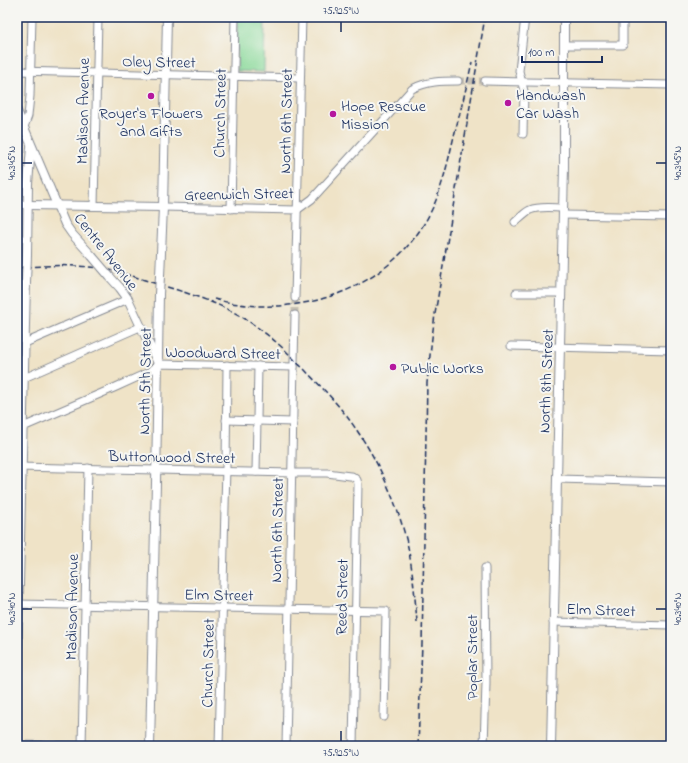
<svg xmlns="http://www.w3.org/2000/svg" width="688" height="763" viewBox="0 0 688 763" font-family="'Indie Flower',sans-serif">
<rect width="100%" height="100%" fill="#f6f6f2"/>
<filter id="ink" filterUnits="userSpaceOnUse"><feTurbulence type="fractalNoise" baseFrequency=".025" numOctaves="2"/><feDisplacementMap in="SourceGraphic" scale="8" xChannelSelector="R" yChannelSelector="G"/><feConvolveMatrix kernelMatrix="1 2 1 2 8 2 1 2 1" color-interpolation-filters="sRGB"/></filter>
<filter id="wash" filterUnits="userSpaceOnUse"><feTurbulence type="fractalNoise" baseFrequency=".012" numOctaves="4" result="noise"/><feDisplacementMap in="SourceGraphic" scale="16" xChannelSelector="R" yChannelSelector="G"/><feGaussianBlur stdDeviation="0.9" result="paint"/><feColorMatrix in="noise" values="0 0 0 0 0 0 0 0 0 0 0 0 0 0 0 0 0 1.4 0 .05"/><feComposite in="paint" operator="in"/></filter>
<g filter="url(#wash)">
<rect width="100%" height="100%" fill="#efe3c7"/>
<path fill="#89d999" stroke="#52847c" d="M237,17H265L264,72L237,71Z"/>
</g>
<g filter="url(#ink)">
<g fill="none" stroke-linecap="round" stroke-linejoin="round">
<g stroke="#c5bfb2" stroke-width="7" stroke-dasharray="7 3.5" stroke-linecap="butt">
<path d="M458,81H485"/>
<path d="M295,315V298"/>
</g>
<defs>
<g id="minor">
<path d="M564,45H623V17"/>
<path d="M17,71L300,78"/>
<path d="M485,81L671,85"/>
<path d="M24,127L28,116L30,96L32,17"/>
<path d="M523,134L524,91L519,71L525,17"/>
<path d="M17,204L28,205"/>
<path d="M94,206L98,17"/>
<path d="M163,207L297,210L312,199L412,89C427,81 442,81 458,81"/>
<path d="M231,209L235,17"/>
<path d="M563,215L671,217"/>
<path d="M515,222C520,218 525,212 530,210C539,206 553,208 563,208"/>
<path d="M516,293H561"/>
<path d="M295,298L302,17"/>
<path d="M25,343L128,299"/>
<path d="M511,346L671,350"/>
<path d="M24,378L140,327"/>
<path d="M226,420L293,422"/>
<path d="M23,427L116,387L149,372L158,364L294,367"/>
<path d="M17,467L291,473H327L350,476H352L357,480L358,484L353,746"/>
<path d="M256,472L258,366"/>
<path d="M557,479L671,482"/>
<path d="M17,604L386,611L384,717"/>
<path d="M553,622L671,625"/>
<path d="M17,745L75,746"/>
<path d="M82,746L88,468"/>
<path d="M219,746L226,467L227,365"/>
<path d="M286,746L295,315"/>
<path d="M484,746L486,683L485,568"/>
</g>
<g id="major">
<path d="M17,111L65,224L72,234L92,256"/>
<path d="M28,205L163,207"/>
<path d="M27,255L28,184L31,147"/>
<path d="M160,276L163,207L167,17"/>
<path d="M110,277L120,288L128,299L157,361"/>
<path d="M17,670L26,282"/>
<path d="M150,746L156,483L159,294"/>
<path d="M551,746L564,167V17"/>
</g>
</defs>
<use href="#minor" stroke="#858992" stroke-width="9"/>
<use href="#major" stroke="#858992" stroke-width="10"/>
<use href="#minor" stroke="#fff" stroke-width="7"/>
<use href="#major" stroke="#fff" stroke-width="8"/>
<g stroke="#1b2f5e" stroke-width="1.5" stroke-dasharray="6 3" stroke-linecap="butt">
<path d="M17,268C48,265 80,264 110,270C126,274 142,279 157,284C185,292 213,301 239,315C255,325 271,337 285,350C291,356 297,363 304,369C314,380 325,390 335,402C370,442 396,495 408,547C413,572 415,597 417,622"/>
<path d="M214,299C300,322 396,289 434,205C444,181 449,157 455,132C461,109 467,85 472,62"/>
<path d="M418,746L422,644L427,383L431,346L435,314L485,17"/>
</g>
<defs>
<g id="major-bridge">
<path d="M92,256L110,277"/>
<path d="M26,282L27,255"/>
<path d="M159,294L160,276"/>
</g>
</defs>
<use href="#major-bridge" stroke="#858992" stroke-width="10" stroke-linecap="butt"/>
<use href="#major-bridge" stroke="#fff" stroke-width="8"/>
</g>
</g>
<path fill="none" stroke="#1b2f5e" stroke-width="1.5" d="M341,22V32M22,163H32M656,163H666M22,609H32M656,609H666M341,731V741"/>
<g fill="#b5179e" stroke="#f6f6f2" stroke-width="1.5">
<circle cx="151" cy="96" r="4"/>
<circle cx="508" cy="103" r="4"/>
<circle cx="333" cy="114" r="4"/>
<circle cx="393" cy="367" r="4"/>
</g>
<g text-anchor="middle" stroke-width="4" stroke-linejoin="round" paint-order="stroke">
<g font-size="16" fill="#1b2f5e" stroke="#f6f6f2">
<text transform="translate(159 61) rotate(1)" y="6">Oley Street</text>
<text transform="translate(82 111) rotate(-89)" y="6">Madison Avenue</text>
<text transform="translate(219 113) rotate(-89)" y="6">Church Street</text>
<text transform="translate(285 121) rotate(-89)" y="6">North 6th Street</text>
<text transform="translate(239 193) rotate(-1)" y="6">Greenwich Street</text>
<text transform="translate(107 251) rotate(52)" y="6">Centre Avenue</text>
<text transform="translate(223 352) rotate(1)" y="6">Woodward Street</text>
<text transform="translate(144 381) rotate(-89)" y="6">North 5th Street</text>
<text transform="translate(545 381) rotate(-88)" y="6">North 8th Street</text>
<text transform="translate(172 456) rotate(1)" y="6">Buttonwood Street</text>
<text transform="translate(276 530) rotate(-89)" y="6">North 6th Street</text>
<text transform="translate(219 594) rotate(1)" y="6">Elm Street</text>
<text transform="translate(341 597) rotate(-89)" y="6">Reed Street</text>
<text transform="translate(71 607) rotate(-89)" y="6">Madison Avenue</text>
<text transform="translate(601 609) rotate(2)" y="6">Elm Street</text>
<text transform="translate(471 657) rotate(-90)" y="6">Poplar Street</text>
<text transform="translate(207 663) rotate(-89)" y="6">Church Street</text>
</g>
<g font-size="16" fill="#1b2f5e" stroke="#f6f6f2" text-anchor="start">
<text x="516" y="100">Handwash<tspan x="516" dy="18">Car Wash</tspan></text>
<text x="341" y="111">Hope Rescue<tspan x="341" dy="18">Mission</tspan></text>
<text x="151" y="118" text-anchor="middle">Royer's Flowers<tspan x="151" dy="18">and Gifts</tspan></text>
<text x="401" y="373">Public Works</text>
</g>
</g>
<rect width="688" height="763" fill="none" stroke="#f6f6f2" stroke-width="44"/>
<path d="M522 56v6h80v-6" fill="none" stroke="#1b2f5e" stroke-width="2"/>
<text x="528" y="56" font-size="12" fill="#1b2f5e" stroke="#f6f6f2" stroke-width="3" paint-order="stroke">100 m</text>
<rect x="22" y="22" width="644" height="719" fill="none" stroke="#1b2f5e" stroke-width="1.5"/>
<g font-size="10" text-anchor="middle" fill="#1b2f5e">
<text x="341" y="14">75.925°W</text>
<text transform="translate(11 163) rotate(-90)" y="4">40.345°N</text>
<text transform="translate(677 163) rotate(-90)" y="4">40.345°N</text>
<text transform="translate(11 609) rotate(-90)" y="4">40.340°N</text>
<text transform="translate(677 609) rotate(-90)" y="4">40.340°N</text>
<text x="341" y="756">75.925°W</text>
</g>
</svg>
